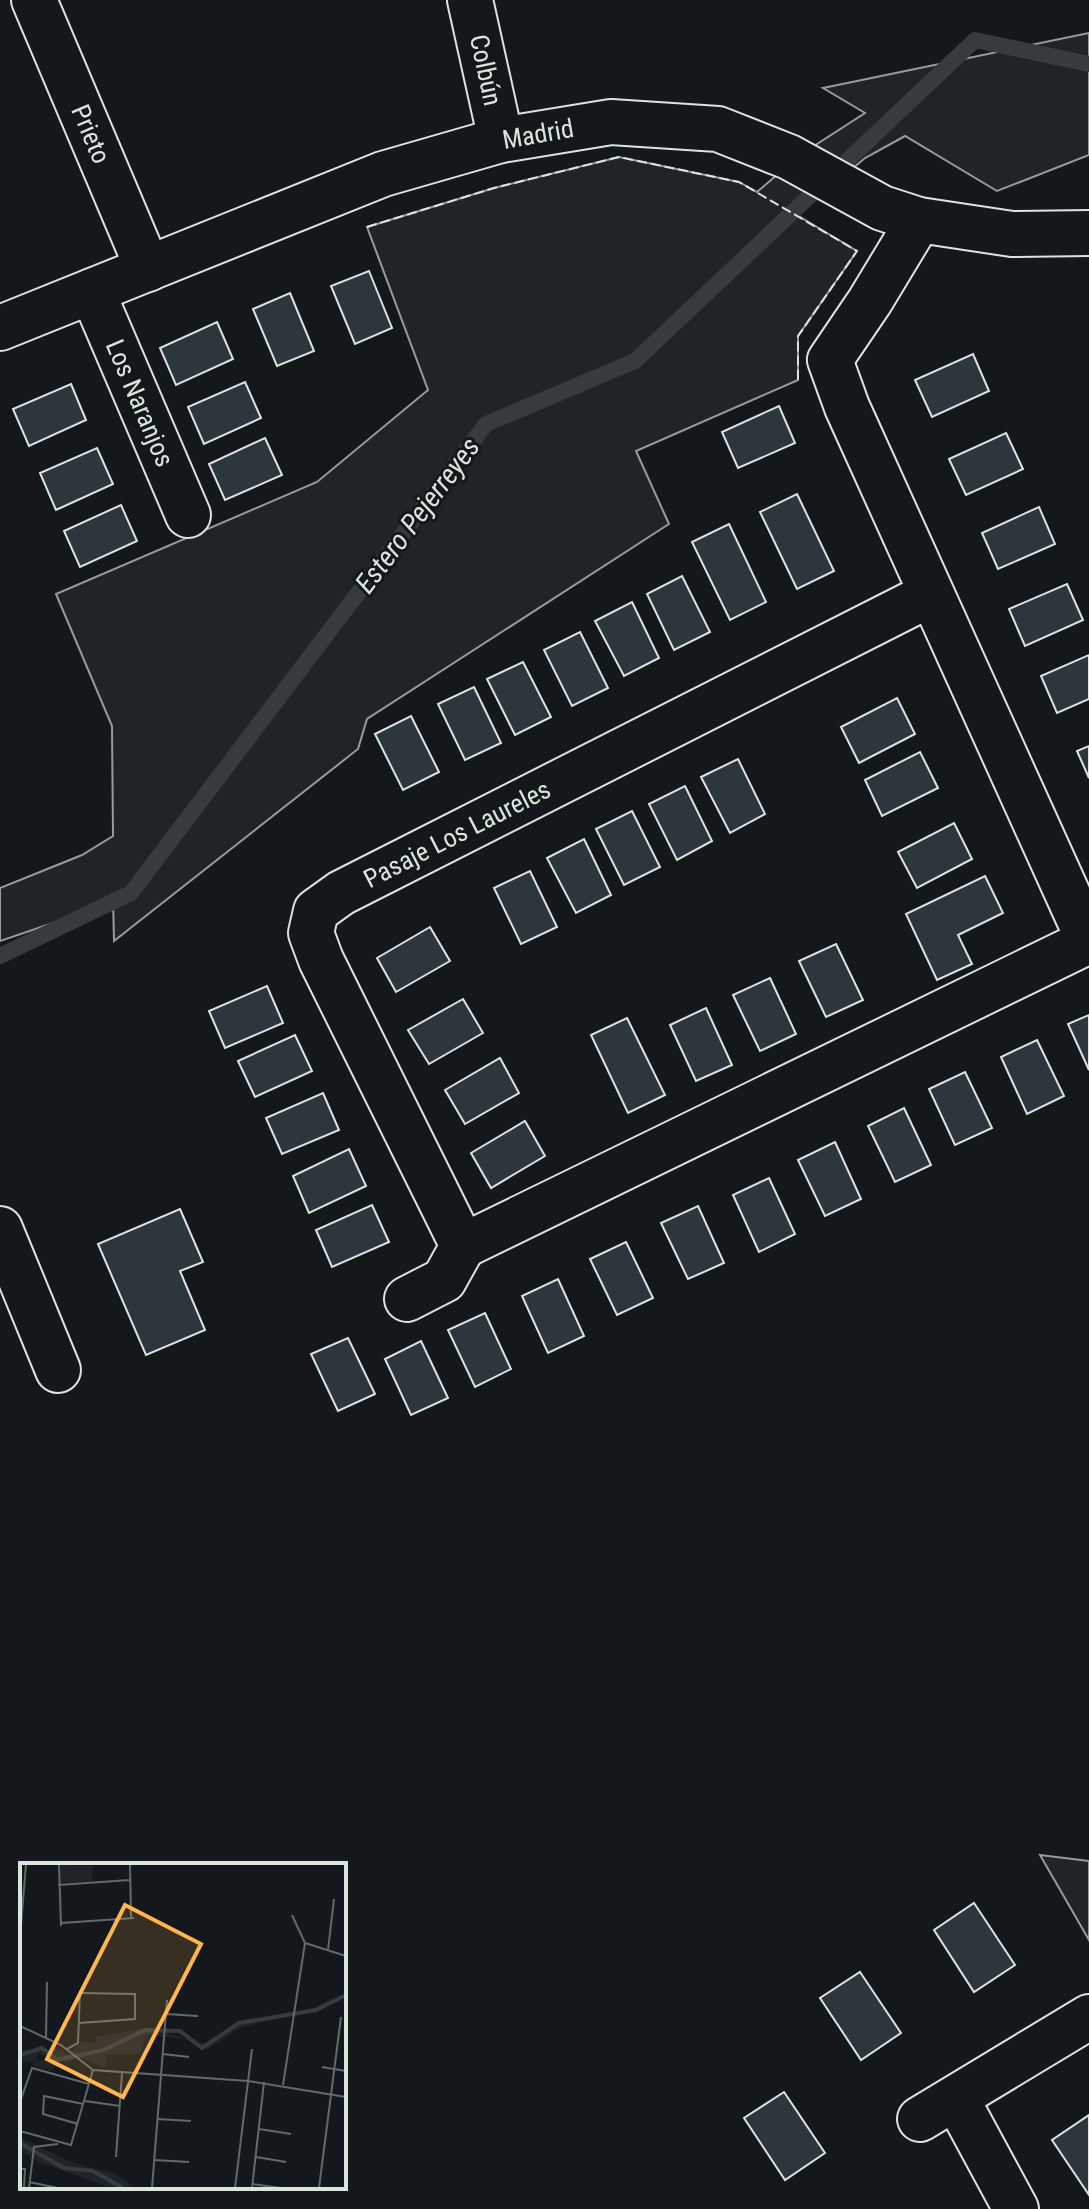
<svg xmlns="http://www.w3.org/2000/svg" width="1089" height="2209" viewBox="0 0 1089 2209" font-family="'Roboto Condensed',sans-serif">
<rect width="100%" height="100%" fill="#14181c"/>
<g fill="#202428" stroke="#939e99" stroke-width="2">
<path d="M1089,33V155L997,191L905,136L865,158L797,215L857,251L798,336V380L636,451L669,524L367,719L358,749L114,941L113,896L56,922L0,941V888L82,855L113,836L112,726L56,594L317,482L428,390L367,227L494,188L619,157L739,182L757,192L800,155L865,113L823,88Z"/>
<path d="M1040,1855L1089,1861V1940Z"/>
</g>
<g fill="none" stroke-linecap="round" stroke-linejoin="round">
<path stroke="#363b3e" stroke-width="16" d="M0,956L131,893L486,424L635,361L975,40L1089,64"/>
</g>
<g fill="#2c363c" stroke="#d8e6dc" stroke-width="2">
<path d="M369,271L392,328L355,344L331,286Z"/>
<path d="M290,293L314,351L277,366L253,309Z"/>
<path d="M217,322L233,359L176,385L160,348Z"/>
<path d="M973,354L989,391L932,417L915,380Z"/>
<path d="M245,382L261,418L204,444L188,407Z"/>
<path d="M71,384L86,420L29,446L13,409Z"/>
<path d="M779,406L795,443L738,468L722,432Z"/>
<path d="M1006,433L1023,469L966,495L949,459Z"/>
<path d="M265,438L282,475L225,500L209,464Z"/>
<path d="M97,448L113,484L56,510L40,473Z"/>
<path d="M797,494L834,571L797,589L760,512Z"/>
<path d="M121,505L137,541L80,567L64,531Z"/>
<path d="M1039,507L1055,544L998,569L982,533Z"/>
<path d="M729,524L766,602L730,620L692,542Z"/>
<path d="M682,576L710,632L674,650L647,594Z"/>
<path d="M1067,584L1083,620L1025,646L1009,609Z"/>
<path d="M632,602L659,658L624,676L595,621Z"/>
<path d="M580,632L608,688L572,706L544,650Z"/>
<path d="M1089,655V699L1057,713L1041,676Z"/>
<path d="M523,662L551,717L515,735L487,679Z"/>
<path d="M474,687L501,743L465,760L438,704Z"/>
<path d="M897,698L915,734L859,763L841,727Z"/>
<path d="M411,716L439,772L403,790L375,734Z"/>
<path d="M1089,746V778L1077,751Z"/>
<path d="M920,752L938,788L882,816L865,780Z"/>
<path d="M738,759L765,814L730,833L701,777Z"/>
<path d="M685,786L712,841L677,860L649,804Z"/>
<path d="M632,811L660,867L624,885L596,829Z"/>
<path d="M954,823L972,859L917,888L898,852Z"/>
<path d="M584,839L611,895L576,913L547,858Z"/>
<path d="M530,871L557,927L521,944L494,888Z"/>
<path d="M985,876L1003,913L958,935L972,964L937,980L906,914Z"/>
<path d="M430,927L450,961L396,992L377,958Z"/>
<path d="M836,944L863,1000L826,1017L799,961Z"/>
<path d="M770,978L796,1034L760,1051L733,995Z"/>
<path d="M267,986L283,1023L225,1048L209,1011Z"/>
<path d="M463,999L483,1033L429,1064L408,1030Z"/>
<path d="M706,1008L732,1065L696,1081L670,1025Z"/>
<path d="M1089,1015V1070L1068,1024Z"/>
<path d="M627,1018L665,1095L628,1113L591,1035Z"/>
<path d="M295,1035L312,1071L255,1097L238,1061Z"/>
<path d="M1037,1040L1064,1096L1027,1114L1001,1057Z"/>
<path d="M500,1058L519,1093L465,1124L445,1090Z"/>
<path d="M965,1072L992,1128L955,1145L929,1089Z"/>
<path d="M323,1093L339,1130L282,1154L266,1118Z"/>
<path d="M904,1108L931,1165L895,1182L868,1126Z"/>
<path d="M525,1121L545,1156L491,1188L471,1153Z"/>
<path d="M835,1142L861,1199L825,1216L798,1160Z"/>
<path d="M349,1149L366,1186L309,1213L293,1176Z"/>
<path d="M769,1178L795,1234L759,1252L733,1195Z"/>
<path d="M372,1205L389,1242L332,1267L316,1230Z"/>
<path d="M698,1206L724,1263L688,1279L661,1223Z"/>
<path d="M180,1209L203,1262L180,1271L205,1330L146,1355L98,1244Z"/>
<path d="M626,1242L653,1298L617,1315L590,1259Z"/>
<path d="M558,1279L584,1336L548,1353L522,1296Z"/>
<path d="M485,1313L511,1369L475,1387L448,1330Z"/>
<path d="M348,1338L375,1394L338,1411L311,1354Z"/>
<path d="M421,1341L448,1398L411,1415L385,1359Z"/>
<path d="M974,1903L1015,1965L974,1992L934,1930Z"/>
<path d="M860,1972L901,2033L861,2060L820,1998Z"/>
<path d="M784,2092L825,2153L785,2180L744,2118Z"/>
<path d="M1089,2115V2195L1052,2140Z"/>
</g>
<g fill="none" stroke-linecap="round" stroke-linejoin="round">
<defs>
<g id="minor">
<path d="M34,0L148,269"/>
<path d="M470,0L501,140"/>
<path d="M919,220L870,301L830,360L847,407L1089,941"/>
<path d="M92,291L188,515"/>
<path d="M0,328L383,174L501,140L611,122L718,129L789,157L882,208L919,220L1012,234L1089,233"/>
<path d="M931,594L341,893L316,911L311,933L321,960L463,1246L1089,941"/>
<path d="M0,1229L58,1370"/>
<path d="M407,1299L444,1280L463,1246"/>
<path d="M956,2098L1016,2209"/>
<path d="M920,2119L1089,2017"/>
</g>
</defs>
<use href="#minor" stroke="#d8e6dc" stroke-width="48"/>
<use href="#minor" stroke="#14181c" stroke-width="44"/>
<path stroke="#d8e6dc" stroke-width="2" stroke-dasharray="10 4" stroke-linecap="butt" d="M367,227L494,188L619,157L739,182L857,251L798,336V380"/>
</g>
<g text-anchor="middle" stroke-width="6" stroke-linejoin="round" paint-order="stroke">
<g font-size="26" fill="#d8e6dc" stroke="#14181c">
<text transform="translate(486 70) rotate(78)" y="9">Colbún</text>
<text transform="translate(91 134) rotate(67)" y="9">Prieto</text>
<text transform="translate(538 134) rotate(-10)" y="9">Madrid</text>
<text transform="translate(140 403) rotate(67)" y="9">Los Naranjos</text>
<text transform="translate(457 834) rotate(-27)" y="9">Pasaje Los Laureles</text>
</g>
<g font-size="28" font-style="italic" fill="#d8e6dc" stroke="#14181c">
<text transform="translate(417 515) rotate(-53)" y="10">Estero Pejerreyes</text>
</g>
</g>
<g transform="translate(20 1863)">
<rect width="326" height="326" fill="#14181c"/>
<path d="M41,2L73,3L72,18L41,20ZM326,127L295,147L222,164L188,186L166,176L127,172L120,191L87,192L85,205L57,194L49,199L19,191L15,196L35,201L33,208L13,203L14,198L0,200V187L40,186L48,192L61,179L75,180V174L128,165L189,182L219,162L296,144ZM0,274L48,298L98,312L115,325H91L19,299L0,288Z" fill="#202428"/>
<path fill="none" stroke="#363b3e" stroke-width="4" d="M0,192L22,185L37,197L84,187L125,167L160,168L182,185L219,160L296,147L326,132M0,280L44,305L73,308L103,325"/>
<path fill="none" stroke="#626a69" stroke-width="2" d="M39,1L41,63M110,1L111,55M38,22L110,17M272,52L285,80M41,60L114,55M0,74L6,1M285,80L326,93M308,87L314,36M146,151L178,153M59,160L115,156V131L61,130M0,163L41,182L73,207L228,218L326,234M26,175L27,119M47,186L58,180L60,128M143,191L169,194M302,204L326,208M263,222L285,80M65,238L100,243M0,239L12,205L69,221M137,256L171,258M58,261L23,251L24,233L63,241M239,266L271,271M0,268L51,282L73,207M96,294L102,210M236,294L266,299M134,297L169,299M0,306H5L4,325M9,319L38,325M232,321L261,325M9,325L14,284L38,281M132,325L147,137M215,325L232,186M232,325L244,219M299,325L321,154"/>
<path fill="#ffb74d" fill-opacity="0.15" stroke="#ffb74d" stroke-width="4" d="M105,42L181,81L103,234L27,196Z"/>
<rect width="326" height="326" fill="none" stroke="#d8e6dc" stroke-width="4"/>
</g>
</svg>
